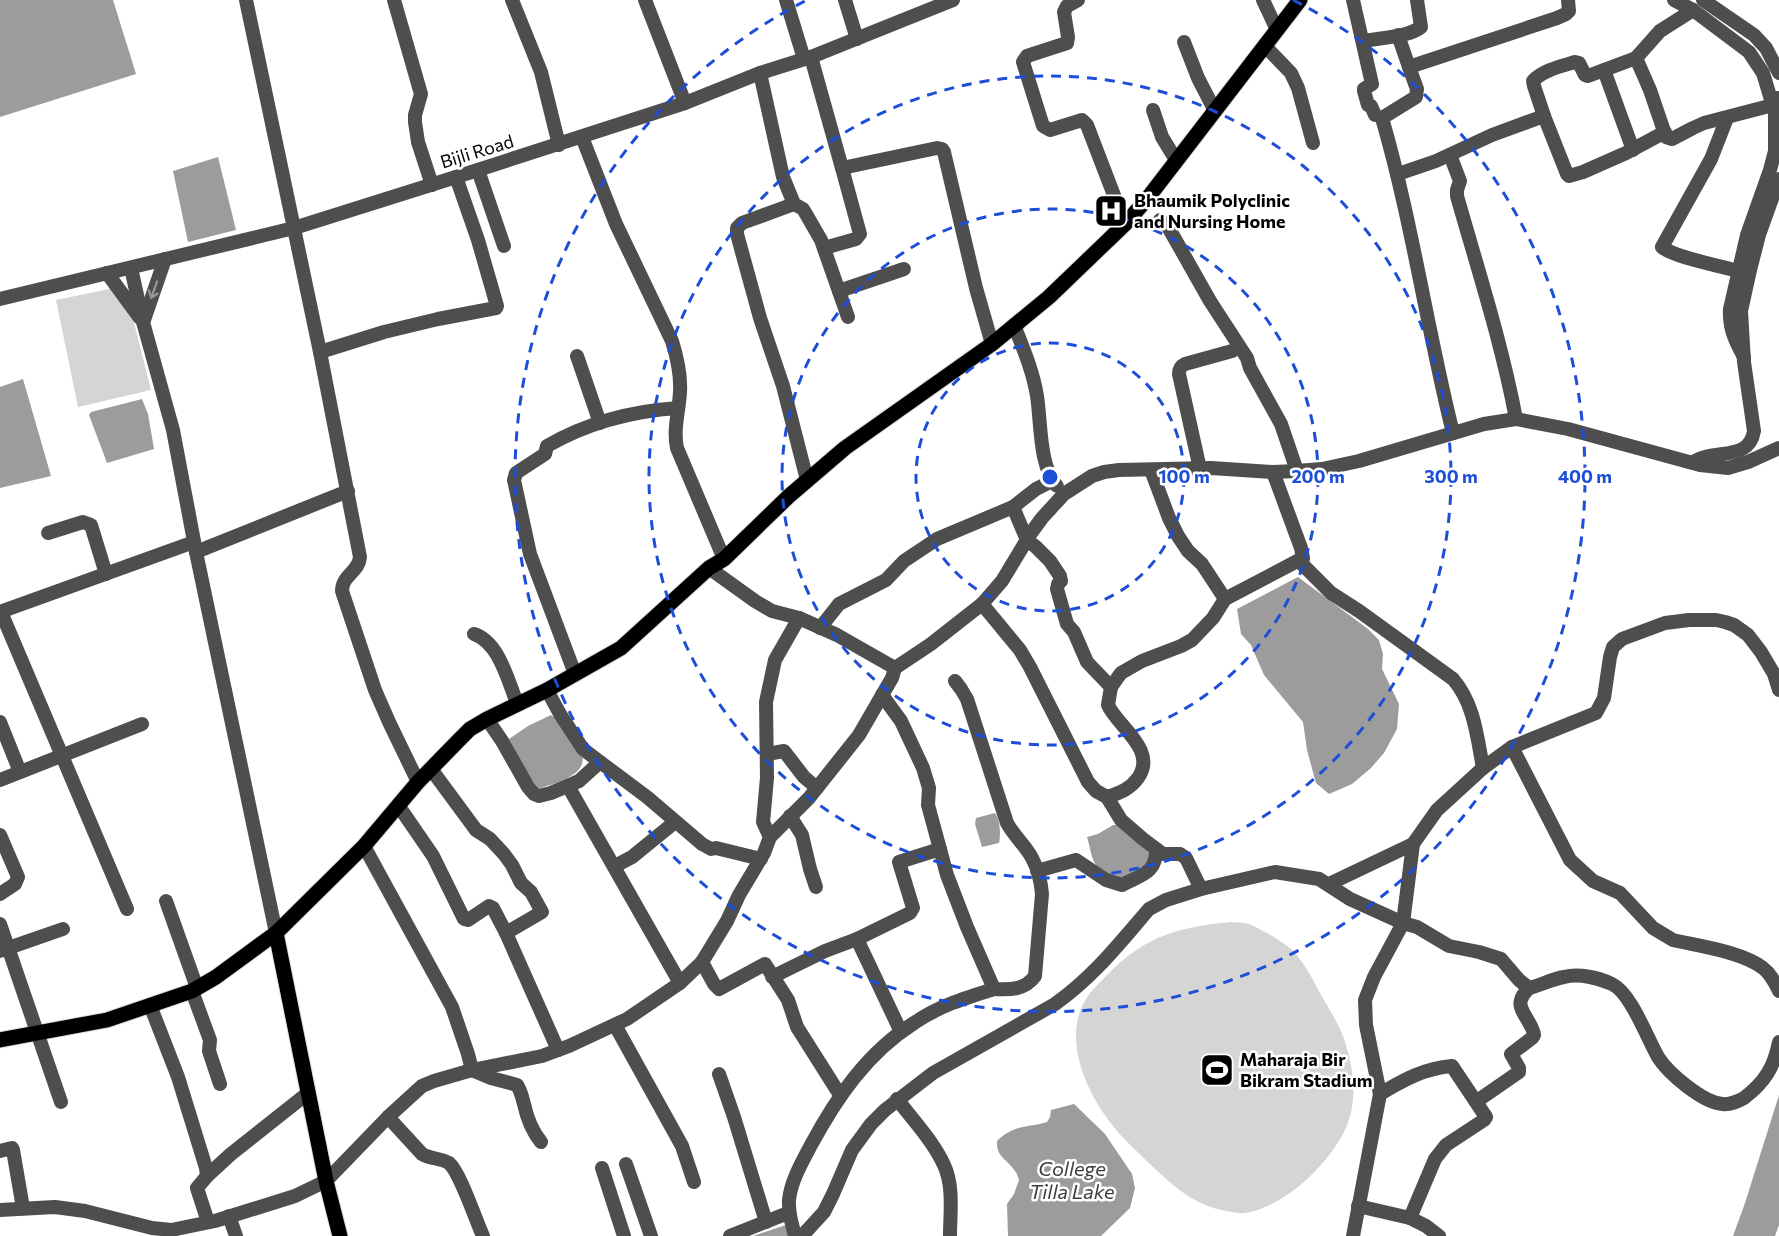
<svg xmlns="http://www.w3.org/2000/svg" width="1779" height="1236" viewBox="0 0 1779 1236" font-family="Commissioner,sans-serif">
<rect width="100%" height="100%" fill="#fff"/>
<g fill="#d5d5d5">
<path d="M114,288L129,303L151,390L78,407L56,300Z"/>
<path d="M1231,922C1237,923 1244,922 1249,924C1260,928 1288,945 1295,953C1307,967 1315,984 1324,1000C1330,1011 1338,1023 1343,1036C1354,1067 1359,1102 1344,1132C1326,1167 1284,1207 1245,1213C1239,1214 1233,1212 1227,1211C1195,1206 1173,1186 1151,1165C1138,1152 1124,1140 1113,1126C1085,1091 1059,1033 1090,993C1096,986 1103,979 1109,973C1147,935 1180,927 1231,922Z"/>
</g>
<g fill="#9c9c9c">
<path d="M0,0H113L136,74L0,117Z"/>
<path d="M218,157L236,230L188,242L173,171Z"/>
<path d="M23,379L51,476L0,488V387Z"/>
<path d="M142,399L148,414L154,449L107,463L89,415L91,412Z"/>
<path d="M1298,577L1368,629L1379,640L1383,654L1382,669L1399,704L1397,729L1384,753L1371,768L1352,784L1329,794L1316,783L1307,750L1303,722L1264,675L1251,645L1241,634L1237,609Z"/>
<path d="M551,715C561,721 565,730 572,740C576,745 581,750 582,755C588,776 552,784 538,789L525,770L509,739L528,726Z"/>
<path d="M995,813C1000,819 1001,835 999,843L982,847L975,824L976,818Z"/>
<path d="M1113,825H1123L1159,857L1161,863C1146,879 1111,886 1096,865C1091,858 1090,846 1087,837L1098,834Z"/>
<path d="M1779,1095V1225L1775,1236H1733L1745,1203Z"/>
<path d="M1074,1104L1105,1134L1132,1174L1135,1188L1130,1208L1101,1236H1008L1007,1204L1014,1194L1019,1180C1018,1177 1017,1173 1015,1171C1007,1159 996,1157 997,1141C1014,1124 1027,1128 1047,1122L1050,1117L1051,1110Z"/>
<path d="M786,1225L792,1236H753Z"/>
</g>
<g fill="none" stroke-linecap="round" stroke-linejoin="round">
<defs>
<g id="major">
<path d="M276,933L326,1181L340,1236"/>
<path d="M0,1040L107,1020L192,991L216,977L276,933L364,846L418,782L460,739L470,729L487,719L547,690L621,648L709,568L724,559L789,496L845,448L992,344L1049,297L1125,224L1147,199L1300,0"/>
</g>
</defs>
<use href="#major" stroke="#dbdbdb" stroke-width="17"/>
<g stroke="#4e4e4e" stroke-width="14">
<path d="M246,0L320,352L360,557C359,572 342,575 342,591L375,690L389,722L418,782"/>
<path d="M394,0L421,94L415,115V122L418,142L432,185"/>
<path d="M512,0L541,72L559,145"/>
<path d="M645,0L685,103"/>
<path d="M786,0L804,59"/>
<path d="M845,0L857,39"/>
<path d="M1078,0L1067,6L1064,12L1068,37L1067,43L1027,56L1023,62L1043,126L1050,130L1082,120L1087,125L1125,224"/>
<path d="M1263,0L1277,30"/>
<path d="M1353,0L1372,84L1364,89V91L1368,105L1371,106L1375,115"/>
<path d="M1703,0L1754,35L1766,48L1779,73"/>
<path d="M1693,10L1749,52L1763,73L1775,113V151L1770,170L1747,235L1730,309C1729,328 1735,341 1744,357"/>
<path d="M1398,35L1409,67"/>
<path d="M1363,41C1379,38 1409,37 1421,27L1417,0"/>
<path d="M1184,42L1198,78L1215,111"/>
<path d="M1265,46L1291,73L1298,88L1313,143"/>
<path d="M811,57L842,168L937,148L942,149L944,152L976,288L992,344"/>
<path d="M1636,58L1650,90L1666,137L1672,139L1693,128L1704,123L1773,105L1778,98"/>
<path d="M760,73L783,177L794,204L803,209L806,214L821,240L848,317"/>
<path d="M1153,110L1162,137L1176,160"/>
<path d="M1544,116L1534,86L1533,81C1543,70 1562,66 1575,62L1579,63L1585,75L1588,76L1604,70"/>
<path d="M1727,118L1711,159L1662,247C1673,257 1721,266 1738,271"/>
<path d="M582,137L616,224L672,341C677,357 681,375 680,392C679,412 673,429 677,448L724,559"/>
<path d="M1633,150L1604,70L1636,58L1660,31L1693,10L1674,0"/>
<path d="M1450,155L1460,181L1457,190V196C1478,270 1502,344 1516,419"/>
<path d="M478,170L504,246"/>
<path d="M1398,174L1436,161L1492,135L1544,116L1567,174L1569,176L1583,172L1626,153L1665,132"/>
<path d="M794,204L742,223L737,228V234L760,318L783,386L807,480"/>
<path d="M1160,220L1167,225L1210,301L1247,358L1250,368L1281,424L1297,471L1322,469L1359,461L1484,424L1516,419L1568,429L1700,465L1728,468L1748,462L1779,448"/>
<path d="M824,248L856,239L860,234L842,168"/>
<path d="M131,268L143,322L173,430L196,552L276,933"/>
<path d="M107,273L140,318"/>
<path d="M839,291L904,269"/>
<path d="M0,299L294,228L456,177L685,103L760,73L811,57L953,0"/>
<path d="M144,320L165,259"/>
<path d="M1014,325C1023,348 1033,371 1037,396C1041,421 1039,467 1057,486"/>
<path d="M320,352L384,332L438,319L496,308L497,306L478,240L456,177"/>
<path d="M577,356L600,423"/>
<path d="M1453,433C1427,329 1412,221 1382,118L1416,97L1417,89L1409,67L1557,18L1566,14L1569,11L1568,0"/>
<path d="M1693,462C1715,448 1749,462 1754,431L1744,362L1741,311L1750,270L1759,235L1779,179"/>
<path d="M1200,469L1179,374C1179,368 1181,366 1185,364L1232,351"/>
<path d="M1151,470L1169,518L1178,536L1188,551L1202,564L1225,599"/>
<path d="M1013,507L1027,540L1036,547L1050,561L1060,576L1061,581L1058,584L1057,589L1067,624L1074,632L1087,662L1111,687"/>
<path d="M48,533L83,522L91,525L106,574"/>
<path d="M196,552L348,491"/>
<path d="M1299,561L1331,593L1359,611L1453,679C1474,703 1477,736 1483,768"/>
<path d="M709,568L755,601L772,611L799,618L837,635L895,668"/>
<path d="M982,604L1020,650L1030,667L1088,782L1096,791L1107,797C1120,793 1130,789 1138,778C1158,750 1117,726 1108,705L1111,687L1121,673L1142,661L1181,646L1192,640L1213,618L1225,599L1303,558L1301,548L1273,472"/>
<path d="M0,612L194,542"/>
<path d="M1,612L127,909"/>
<path d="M820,628L839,604L886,580L904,561L937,539L1013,507L1036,489L1052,481"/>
<path d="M474,634C499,642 508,681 517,703"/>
<path d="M575,674L530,554L514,480L516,473L545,454L547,446C587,423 632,411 678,408"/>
<path d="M1779,690L1774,674L1761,652L1748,635L1734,625L1725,622L1716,620H1689L1665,623L1622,639L1613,647L1610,657L1604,698L1596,713L1512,747L1483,768L1437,810L1413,844L1403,923L1417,927L1449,946L1479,952L1501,959L1519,980L1529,988C1541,985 1552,979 1564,977C1579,973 1599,978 1612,984C1631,993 1647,1038 1658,1057C1668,1073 1703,1103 1723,1104C1729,1105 1739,1101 1744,1098C1765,1082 1774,1067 1779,1042"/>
<path d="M882,695L901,721L923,768L929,788L928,805L947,875L967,927L994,989C1010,990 1025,990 1035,976L1042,894C1041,882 1038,869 1032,858C1025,845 1014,836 1007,823L967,699L961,689L955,681"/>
<path d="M487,719L502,741L528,787L534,794L539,796L551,793L579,781L600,762L583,749L560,714L547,690"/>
<path d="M0,722L20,772"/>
<path d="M1512,747L1570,860L1593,881L1620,893L1653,928L1673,940C1699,946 1743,952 1763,968C1771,974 1775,983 1779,991"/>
<path d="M767,754L784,751L804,777L817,788"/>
<path d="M600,762L647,797L702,844L711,849L716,848L761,859"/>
<path d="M431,769L476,830L490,839L504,854L512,865L521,883L531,892L542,912L506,933"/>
<path d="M0,780L142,724"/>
<path d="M568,786L680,983"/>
<path d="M1107,797L1121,820L1143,839L1163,854H1180L1186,858L1201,889"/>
<path d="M398,805L433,856L464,919L468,920L489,906L493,908L506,933L558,1050"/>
<path d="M790,816L802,835L810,869L816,887"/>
<path d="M0,835L18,877L15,884L0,894"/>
<path d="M770,837L763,822L767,778L766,702L775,660L799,618"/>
<path d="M364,846L452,1007L468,1054L472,1070L491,1078L517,1085C521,1091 522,1097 524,1104C527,1118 532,1131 541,1142"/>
<path d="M615,866L632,857L675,822"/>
<path d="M1037,871L1076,860L1106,880L1122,885C1141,875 1157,873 1156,849"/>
<path d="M1329,884L1413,844"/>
<path d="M166,901L197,988"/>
<path d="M0,924L61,1102"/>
<path d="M0,951L63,929"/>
<path d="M702,962L714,984L719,989L765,964L788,1000L797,1027L840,1095"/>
<path d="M772,977L825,951L857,939"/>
<path d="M192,991L210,1040L209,1051L220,1084"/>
<path d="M150,1005L178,1077L206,1168L207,1176L197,1188L208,1222"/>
<path d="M615,1025L682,1146L694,1182"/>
<path d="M901,1032L857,939L910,913L913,908L899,862L940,849"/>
<path d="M719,1074L734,1117L766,1222"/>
<path d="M897,1099C913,1120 933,1141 944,1165C954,1186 950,1214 950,1236"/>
<path d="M1477,1101L1519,1072V1068L1511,1054L1532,1038L1534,1035C1533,1023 1517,1010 1521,1000C1522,996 1526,991 1529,988"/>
<path d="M388,1117L422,1154C430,1159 441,1158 449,1163C460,1172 476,1221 483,1236"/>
<path d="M0,1151L12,1148L13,1150L23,1208"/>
<path d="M626,1164L651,1236"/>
<path d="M602,1168L624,1236"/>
<path d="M207,1176L231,1154L308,1093"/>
<path d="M1358,1206L1410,1218L1435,1159L1446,1145L1484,1120L1486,1117L1452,1066C1425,1068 1403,1080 1380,1094"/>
<path d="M0,1210L55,1207L85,1211L152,1228L171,1230L215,1221L295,1196L326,1181L388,1117L422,1086L434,1081L472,1070L542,1056L569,1046L627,1019L680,983L702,962L727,921L739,895L764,853L770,837L809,798L859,735L892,678L895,668L931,644L982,604L1002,581L1031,533L1042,518L1064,494L1092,476L1104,472L1119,470L1211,468L1273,472L1297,471"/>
<path d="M229,1216L236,1236"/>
<path d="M1410,1218L1426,1226L1439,1236"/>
<path d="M730,1236L788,1213"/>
<path d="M795,1236C792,1224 788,1213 789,1200C791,1181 802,1162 811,1145C837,1097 867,1053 914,1023C939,1006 965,998 994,989"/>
<path d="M802,1236L824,1212L833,1194L852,1150L871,1124L885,1110L933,1073L1055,1004C1094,976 1118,945 1149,909L1166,900L1201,889L1275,872L1319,879L1350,899L1403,923L1374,977L1365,1000L1366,1025L1380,1094L1353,1236"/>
</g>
<use href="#major" stroke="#000" stroke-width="15"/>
</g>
<defs><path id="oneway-shaft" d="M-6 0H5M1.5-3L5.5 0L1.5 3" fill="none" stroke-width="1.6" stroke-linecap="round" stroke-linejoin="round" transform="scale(1.5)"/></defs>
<use stroke="#959595" href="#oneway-shaft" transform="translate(154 290) rotate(110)"/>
<g fill="none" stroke="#1d4ed8" stroke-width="3" stroke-dasharray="10 8">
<circle cx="1050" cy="477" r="134"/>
<circle cx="1050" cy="477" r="268"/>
<circle cx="1050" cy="477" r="401"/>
<path d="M1293 0A535 535 0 1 1 807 0"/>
</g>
<defs>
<symbol id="hospital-square" viewBox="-11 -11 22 22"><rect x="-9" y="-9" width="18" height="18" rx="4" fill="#000" stroke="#fff"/><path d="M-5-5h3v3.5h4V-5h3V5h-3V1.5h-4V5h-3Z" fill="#fff"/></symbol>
<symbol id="stadium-square" viewBox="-11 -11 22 22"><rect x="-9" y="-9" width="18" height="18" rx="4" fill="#000" stroke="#fff"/><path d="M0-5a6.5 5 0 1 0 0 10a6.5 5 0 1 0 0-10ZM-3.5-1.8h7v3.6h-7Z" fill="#fff"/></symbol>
</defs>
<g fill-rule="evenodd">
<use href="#hospital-square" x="1092" y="192" width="38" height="38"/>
<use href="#stadium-square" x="1198" y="1051" width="38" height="38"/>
</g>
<g text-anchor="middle" stroke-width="5" stroke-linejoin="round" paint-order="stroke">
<g font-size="18" fill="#000" stroke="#fff">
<text transform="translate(477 152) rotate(-17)" y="6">Bijli Road</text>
</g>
<g font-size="18" font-weight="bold" fill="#000" stroke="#fff" text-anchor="start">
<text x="1134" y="207">Bhaumik Polyclinic<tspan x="1134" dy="21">and Nursing Home</tspan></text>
<text x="1240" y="1066">Maharaja Bir<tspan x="1240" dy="21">Bikram Stadium</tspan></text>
</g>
<g font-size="20" font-style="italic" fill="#3d3d3d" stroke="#fff">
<text x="1072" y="1176">College<tspan x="1072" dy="23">Tilla Lake</tspan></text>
</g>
</g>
<circle cx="1050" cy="477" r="9" fill="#1d4ed8" stroke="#fff" stroke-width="3"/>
<g font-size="18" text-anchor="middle" font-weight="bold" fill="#1d4ed8" stroke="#fff" stroke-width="5" stroke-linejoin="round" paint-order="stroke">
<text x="1184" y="483">100 m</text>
<text x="1318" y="483">200 m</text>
<text x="1451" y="483">300 m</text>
<text x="1585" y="483">400 m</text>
</g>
</svg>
